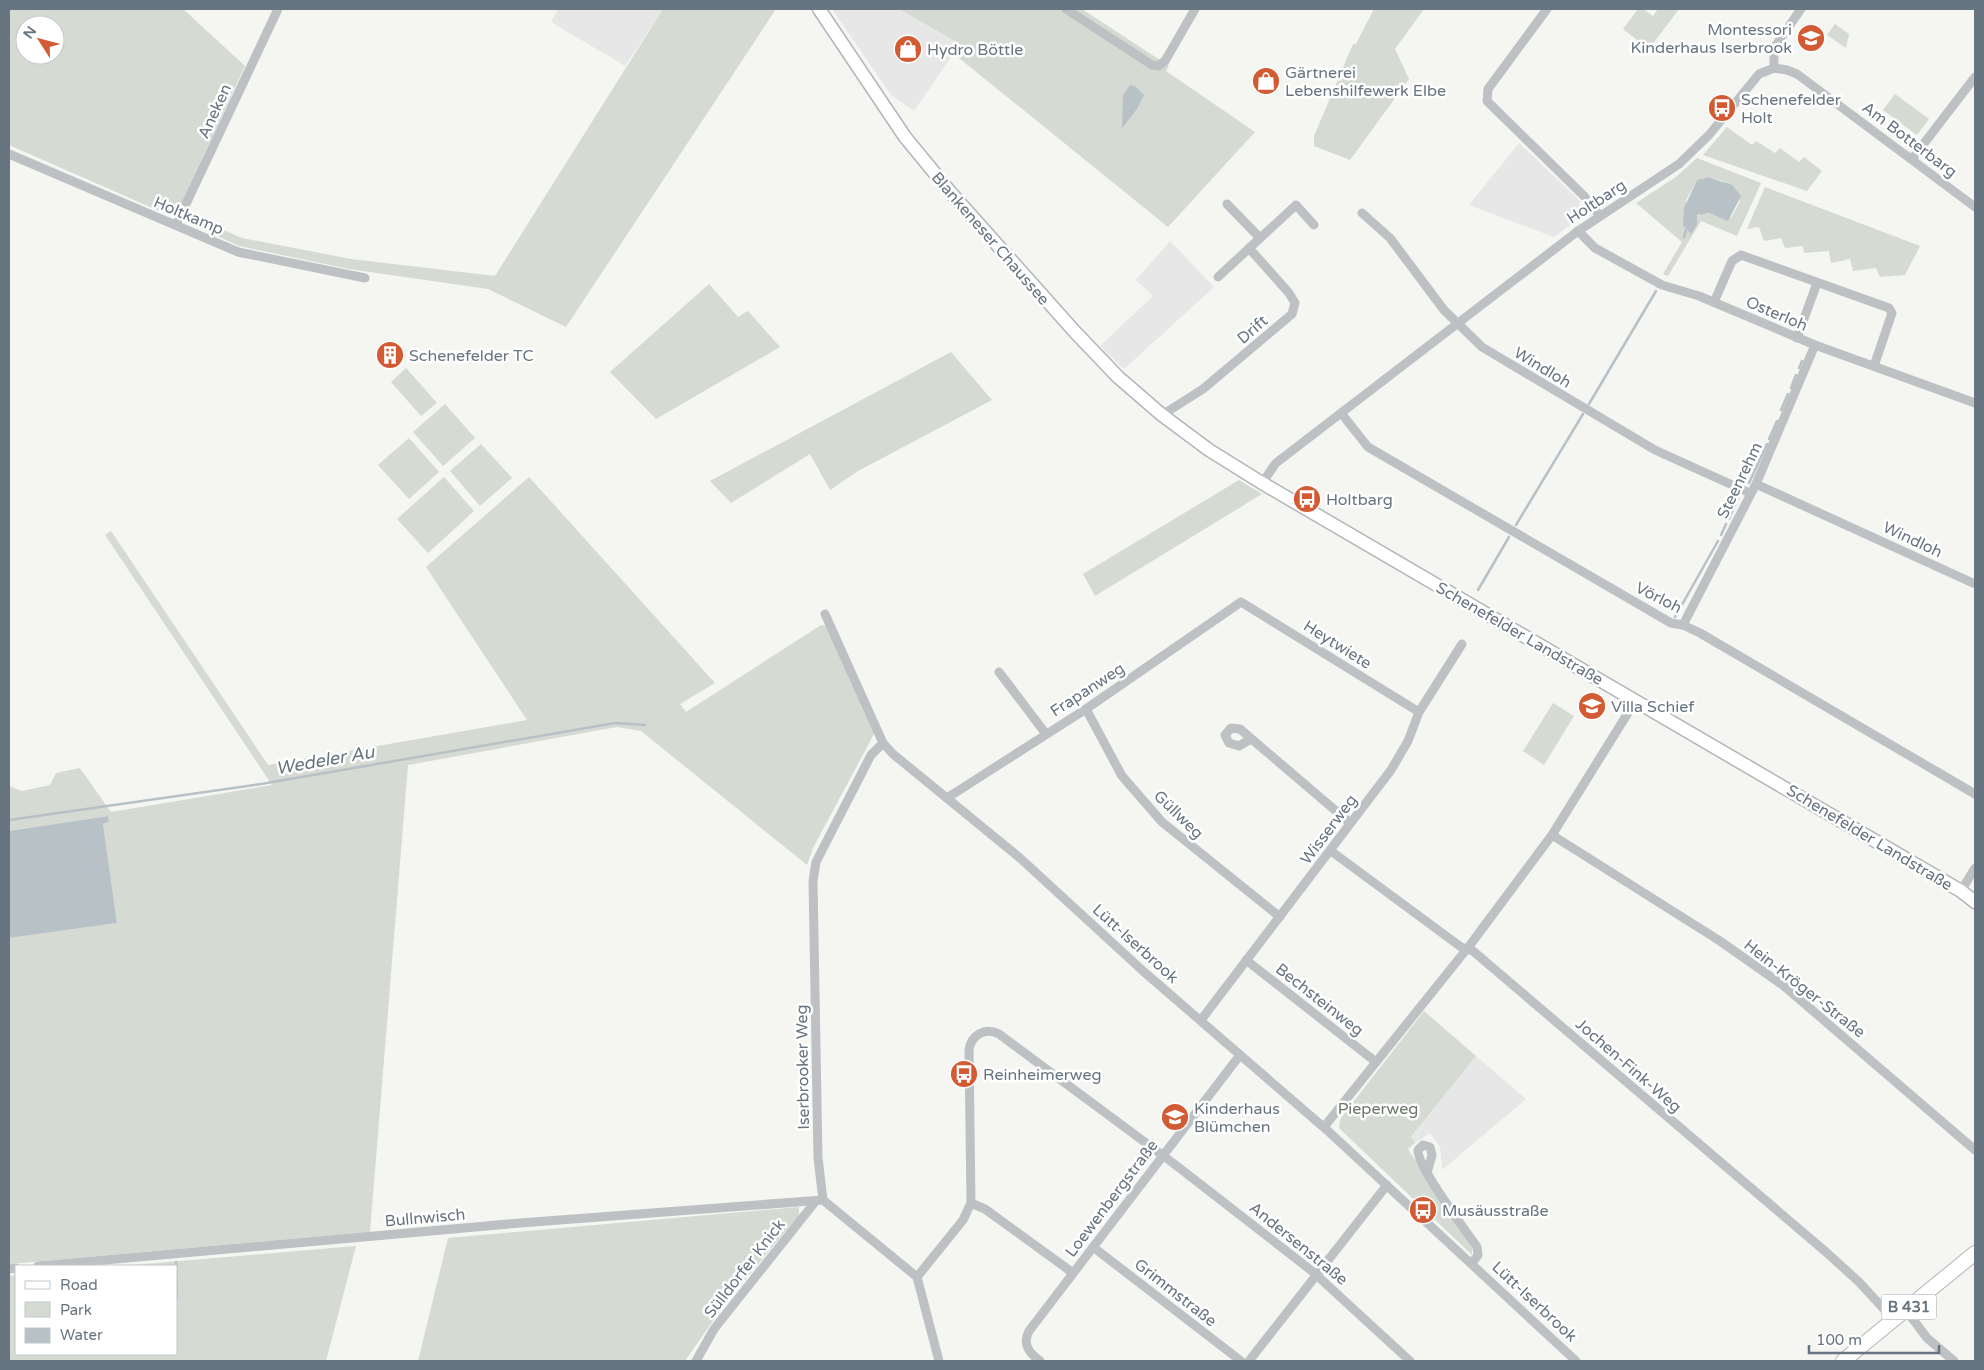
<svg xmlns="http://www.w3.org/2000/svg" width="1984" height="1370" viewBox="0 0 1984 1370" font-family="'Varela Round',sans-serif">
<rect width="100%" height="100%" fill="#f5f5f2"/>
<g fill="#e6e7e6">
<path d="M558,9H663L625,66L551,22Z"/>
<path d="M832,9H899L960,44L914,111L891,95Z"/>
<path d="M1519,143L1580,201L1577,220L1554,237L1469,205Z"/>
<path d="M1170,241L1214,287L1124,369L1100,346L1153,296L1136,280Z"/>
<path d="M1476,1056L1526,1099L1442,1170L1440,1147L1430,1133L1415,1143L1411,1138Z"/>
</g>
<g fill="#d5dad2" fill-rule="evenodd">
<path d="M9,9H183L245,66L178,211L166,214L9,145ZM25,25H55V55H25Z"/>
<path d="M663,9H776L566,327L488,289L349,269L239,246L191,224L189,215L242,238L351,259L495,276Z"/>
<path d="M899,9H1082L1169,66L1166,71L1255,132L1168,227L954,54L960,44Z"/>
<path d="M1374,9H1424L1395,49L1409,79L1350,160L1314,146V136L1353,44H1356L1358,40Z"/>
<path d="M1638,9H1643L1653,16L1658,9H1679L1649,49L1623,29Z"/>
<path d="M1835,24L1849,34L1846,48L1827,35Z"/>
<path d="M1895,94L1929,119L1917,135L1883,110Z"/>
<path d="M1727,127L1752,145L1756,141L1775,153L1780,148L1799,162L1804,157L1822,171L1807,191L1703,155Z"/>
<path d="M1697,158L1761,183L1737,236L1701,221L1668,276L1663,274L1682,242L1636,203L1676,177ZM1708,177L1723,181L1740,201L1731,218C1717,220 1710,208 1697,216V225L1691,234L1686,200L1697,180Z"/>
<path d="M1765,187L1920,246L1905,275L1880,277L1876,268L1853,271L1850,259L1831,263L1829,251L1804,253L1803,246L1785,248L1781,238L1764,241L1759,227L1747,229Z"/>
<path d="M709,284L738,317L748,311L780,347L656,419L610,372Z"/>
<path d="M951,352L992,400L858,471L830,490L810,454L731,503L710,481Z"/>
<path d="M406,368L437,403L421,416L391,382Z"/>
<path d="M445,404L475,438L443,466L413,432Z"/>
<path d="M409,438L439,472L409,499L378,465Z"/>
<path d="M481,444L512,478L480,506L450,471Z"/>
<path d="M444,477L474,511L428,553L397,519Z"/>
<path d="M529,477L715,683L680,704L686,712L821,625L829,626L875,732L813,848L807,865L641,731L617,727L408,765L370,1232L9,1264V938L117,923L103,824L109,822L108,816L9,831V786L22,791L50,785L56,773L80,768L111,812L272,785L105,535L111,531L268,765L527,720L426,567Z"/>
<path d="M1239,480L1262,494L1095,596L1083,574Z"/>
<path d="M1553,703L1574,716L1544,765L1523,751Z"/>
<path d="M1424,1011L1476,1056L1411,1137L1415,1143L1408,1149L1472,1248V1255L1339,1128L1340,1120L1344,1114Z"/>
<path d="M799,1207V1215L721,1309L685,1361H418L448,1238Z"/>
<path d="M356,1246L326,1361H9V1276L16,1275V1354H176V1266H121Z"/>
</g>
<g fill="#b8c1c6">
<path d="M1130,85L1136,87L1144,95L1137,109L1122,128L1123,95Z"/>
<path d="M1708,177L1732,185L1741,196L1728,221L1709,213L1697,215V225L1691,234L1683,225L1684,208L1697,180Z"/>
<path d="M108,816L109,822L103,824L117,923L9,938V831Z"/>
</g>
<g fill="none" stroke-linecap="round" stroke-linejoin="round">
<g stroke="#b8c1c6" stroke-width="2.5">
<path d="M1684,237L1686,230"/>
<path d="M1799,368L1802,361"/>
<path d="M1791,388L1796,375"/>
<path d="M1589,404L1656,291"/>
<path d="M1781,410L1788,394"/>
<path d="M1769,439L1777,421"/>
<path d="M1749,483L1767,444"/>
<path d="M1729,519L1739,495"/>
<path d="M1516,525L1583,414"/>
<path d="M1721,535L1726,524"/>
<path d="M1478,590L1509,537"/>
<path d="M1675,617L1718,541"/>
<path d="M9,820L261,784L615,723L645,725"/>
<path d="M176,1262L177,1298"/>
</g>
<defs>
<path id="secondary" d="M819,9L905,137L951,193L1075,332L1118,377L1162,415L1209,450L1262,483L1961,891L1975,902"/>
<path id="primary" d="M1843,1361L1975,1253"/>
</defs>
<use href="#secondary" stroke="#b2b6ba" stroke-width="15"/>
<use href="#primary" stroke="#b0b5b8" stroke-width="16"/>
<g stroke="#bdc1c4" stroke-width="9">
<path d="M1066,9L1152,65L1158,66L1165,61L1195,9"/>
<path d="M1547,9L1488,89L1487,101L1584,196L1600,216"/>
<path d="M1774,68V48L1801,9"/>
<path d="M9,154L238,252L365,278"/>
<path d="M1912,159L1975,77"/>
<path d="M1227,204L1260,238"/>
<path d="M1362,213L1390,238L1444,310L1482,347L1655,450L1750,493"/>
<path d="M176,225L278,9"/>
<path d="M1578,231L1595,248L1662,285L1699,296L1815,345L1975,403"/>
<path d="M1218,277L1296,205L1314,225"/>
<path d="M1714,302L1732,261L1741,255L1889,308L1892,313L1874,366"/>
<path d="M1797,338L1817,283"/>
<path d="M1341,413L1368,447L1671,623L1683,625L1700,633L1975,794"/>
<path d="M1162,415L1203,389L1292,314L1295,303L1289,293L1249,248"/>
<path d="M1262,483L1276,463L1578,231L1679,164L1709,135L1759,74L1774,68L1787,70L1797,74L1975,207"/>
<path d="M1756,484L1975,584"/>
<path d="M825,614L883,743L893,754L1020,858L1143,971L1328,1131L1576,1361"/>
<path d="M1683,625L1756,484L1815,345"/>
<path d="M999,672L1046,734"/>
<path d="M1086,709L1122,776L1162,822L1280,917"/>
<path d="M1251,739L1239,746L1229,743L1225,735L1231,728L1240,729L1350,823"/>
<path d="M883,743L871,755L816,862L813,881L818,1158L823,1200L917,1277L939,1361"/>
<path d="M947,798L1086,709L1241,602L1419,712"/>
<path d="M1552,835L1720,941L1784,986L1975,1150"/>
<path d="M1331,851L1461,947L1473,951L1826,1252L1859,1282L1894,1320"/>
<path d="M1961,891L1975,868"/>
<path d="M1246,960L1376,1062"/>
<path d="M1201,1020L1391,770L1408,741L1419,712L1462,644"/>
<path d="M1324,1127L1470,945L1552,835L1636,700"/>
<path d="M1427,1173L1432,1155L1430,1147L1423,1145L1418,1150C1417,1167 1465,1229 1477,1247L1478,1255L1472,1263"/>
<path d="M971,1203L985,1209L1073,1273"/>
<path d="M1093,1247L1241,1361"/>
<path d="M38,1266L520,1223L823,1200"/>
<path d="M9,1269L16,1268"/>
<path d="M917,1277L963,1220L971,1203L969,1050C971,1035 985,1027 999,1034L1173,1163L1312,1271L1410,1361"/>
<path d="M1906,1310L1927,1338L1954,1361"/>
<path d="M696,1361L714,1329L815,1202"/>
<path d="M1040,1361C1029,1353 1022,1344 1029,1331L1240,1055"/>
<path d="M1249,1361L1387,1185"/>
</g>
<use href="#secondary" stroke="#fff" stroke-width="12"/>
<use href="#primary" stroke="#fff" stroke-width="14"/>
</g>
<defs>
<symbol id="school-disc" viewBox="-11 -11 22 22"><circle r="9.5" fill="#d35b34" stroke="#fff"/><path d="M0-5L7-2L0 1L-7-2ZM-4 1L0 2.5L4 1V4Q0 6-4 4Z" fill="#fff"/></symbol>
<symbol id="shop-disc" viewBox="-11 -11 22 22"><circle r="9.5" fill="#d35b34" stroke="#fff"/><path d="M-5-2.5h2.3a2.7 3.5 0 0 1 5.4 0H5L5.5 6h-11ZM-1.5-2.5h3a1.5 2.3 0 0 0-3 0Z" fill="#fff"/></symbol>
<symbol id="bus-disc" viewBox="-11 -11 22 22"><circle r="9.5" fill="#d35b34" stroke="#fff"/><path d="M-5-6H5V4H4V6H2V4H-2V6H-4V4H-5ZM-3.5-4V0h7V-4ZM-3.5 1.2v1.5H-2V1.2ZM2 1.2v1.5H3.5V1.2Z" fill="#fff"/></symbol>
<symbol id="building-disc" viewBox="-11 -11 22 22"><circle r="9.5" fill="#d35b34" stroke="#fff"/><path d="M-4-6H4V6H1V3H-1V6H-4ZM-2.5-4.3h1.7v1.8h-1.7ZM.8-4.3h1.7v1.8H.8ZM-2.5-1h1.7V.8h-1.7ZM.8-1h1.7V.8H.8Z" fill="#fff"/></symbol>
</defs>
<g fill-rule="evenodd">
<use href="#school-disc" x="1795" y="22" width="32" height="32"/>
<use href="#shop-disc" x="892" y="33" width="32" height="32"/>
<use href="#shop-disc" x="1250" y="65" width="32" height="32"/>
<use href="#bus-disc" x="1706" y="92" width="32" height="32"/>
<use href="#building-disc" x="374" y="339" width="32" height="32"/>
<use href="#bus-disc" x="1291" y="483" width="32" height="32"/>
<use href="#school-disc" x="1576" y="690" width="32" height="32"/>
<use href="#bus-disc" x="948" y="1058" width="32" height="32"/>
<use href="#school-disc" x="1159" y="1101" width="32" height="32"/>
<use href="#bus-disc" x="1407" y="1194" width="32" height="32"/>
</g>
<g text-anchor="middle" stroke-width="5" stroke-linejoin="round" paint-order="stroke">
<rect fill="#fff" stroke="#959ea6" stroke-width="1" x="1881.5" y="1294.5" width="55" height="25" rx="4"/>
<g font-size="15" font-weight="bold" fill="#677580">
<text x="1909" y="1312">B 431</text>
</g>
<g font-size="16" fill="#677580" stroke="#fff" text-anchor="start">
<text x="1792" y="35" text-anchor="end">Montessori<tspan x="1792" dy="18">Kinderhaus Iserbrook</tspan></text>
<text x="927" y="55">Hydro Böttle</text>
<text x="1285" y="78">Gärtnerei<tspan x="1285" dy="18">Lebenshilfewerk Elbe</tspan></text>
<text x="1741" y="105">Schenefelder<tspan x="1741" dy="18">Holt</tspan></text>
<text x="409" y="361">Schenefelder TC</text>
<text x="1326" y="505">Holtbarg</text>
<text x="1611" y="712">Villa Schief</text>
<text x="983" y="1080">Reinheimerweg</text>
<text x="1194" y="1114">Kinderhaus<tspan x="1194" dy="18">Blümchen</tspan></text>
<text x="1442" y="1216">Musäusstraße</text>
</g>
<g font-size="16" fill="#677580" stroke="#fff">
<text transform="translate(214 111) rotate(-65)" y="6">Aneken</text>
<text transform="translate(1910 139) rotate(37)" y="6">Am Botterbarg</text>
<text transform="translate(1596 201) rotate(-33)" y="6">Holtbarg</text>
<text transform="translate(189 215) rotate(23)" y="6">Holtkamp</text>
<text transform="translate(991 238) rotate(49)" y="6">Blankeneser Chaussee</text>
<text transform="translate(1777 313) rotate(23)" y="6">Osterloh</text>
<text transform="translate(1252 329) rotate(-41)" y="6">Drift</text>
<text transform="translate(1543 367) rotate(31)" y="6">Windloh</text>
<text transform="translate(1739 480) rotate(-64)" y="6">Steenrehm</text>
<text transform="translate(1913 539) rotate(25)" y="6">Windloh</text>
<text transform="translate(1659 597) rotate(27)" y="6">Vörloh</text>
<text transform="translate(1520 633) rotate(30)" y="6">Schenefelder Landstraße</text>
<text transform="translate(1338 644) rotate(32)" y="6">Heytwiete</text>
<text transform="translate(1087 689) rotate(-33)" y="6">Frapanweg</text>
<text transform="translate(1179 814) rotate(44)" y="6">Güllweg</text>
<text transform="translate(1328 829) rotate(-53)" y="6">Wisserweg</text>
<text transform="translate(1870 837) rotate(31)" y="6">Schenefelder Landstraße</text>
<text transform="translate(1136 943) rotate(42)" y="6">Lütt-Iserbrook</text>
<text transform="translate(1805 988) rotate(38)" y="6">Hein-Kröger-Straße</text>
<text transform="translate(1320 999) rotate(38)" y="6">Bechsteinweg</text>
<text transform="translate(1629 1065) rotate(41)" y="6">Jochen-Fink-Weg</text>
<text transform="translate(802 1067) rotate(-91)" y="6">Iserbrooker Weg</text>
<text transform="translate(1111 1198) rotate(-53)" y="6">Loewenbergstraße</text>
<text transform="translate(425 1217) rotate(-5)" y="6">Bullnwisch</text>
<text transform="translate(1299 1243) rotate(39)" y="6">Andersenstraße</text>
<text transform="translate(744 1268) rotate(-52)" y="6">Sülldorfer Knick</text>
<text transform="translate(1176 1292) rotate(38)" y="6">Grimmstraße</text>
<text transform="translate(1535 1301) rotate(43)" y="6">Lütt-Iserbrook</text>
</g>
<g font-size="16" fill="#697865" stroke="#fff">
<text x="1378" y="1114">Pieperweg</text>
</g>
<g font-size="18" font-style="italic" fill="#63767d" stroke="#fff">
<text transform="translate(325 760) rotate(-10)" y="6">Wedeler Au</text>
</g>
</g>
<rect width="1984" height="1370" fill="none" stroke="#677580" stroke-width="20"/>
<rect x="15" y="1265" width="162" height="90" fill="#ffffff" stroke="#c2c8cc"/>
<rect x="25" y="1281" width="25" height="8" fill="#ffffff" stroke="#c2c8cc"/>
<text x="60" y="1290" font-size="15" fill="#677580">Road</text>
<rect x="25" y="1302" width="25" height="15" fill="#d5dad2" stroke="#c2c8cc"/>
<text x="60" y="1315" font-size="15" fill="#677580">Park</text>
<rect x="25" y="1328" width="25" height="15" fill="#b8c1c6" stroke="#c2c8cc"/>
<text x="60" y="1340" font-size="15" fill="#677580">Water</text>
<g transform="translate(40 40) rotate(306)"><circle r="24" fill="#ffffff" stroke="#c2c8cc"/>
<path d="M0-4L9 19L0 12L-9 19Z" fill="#d35b34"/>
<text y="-8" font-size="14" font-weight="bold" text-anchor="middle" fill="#677580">N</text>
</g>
<path d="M1809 1345v8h130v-8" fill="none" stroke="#677580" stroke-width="2.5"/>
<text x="1816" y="1345" font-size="15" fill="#677580" stroke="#ffffff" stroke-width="4" paint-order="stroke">100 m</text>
</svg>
